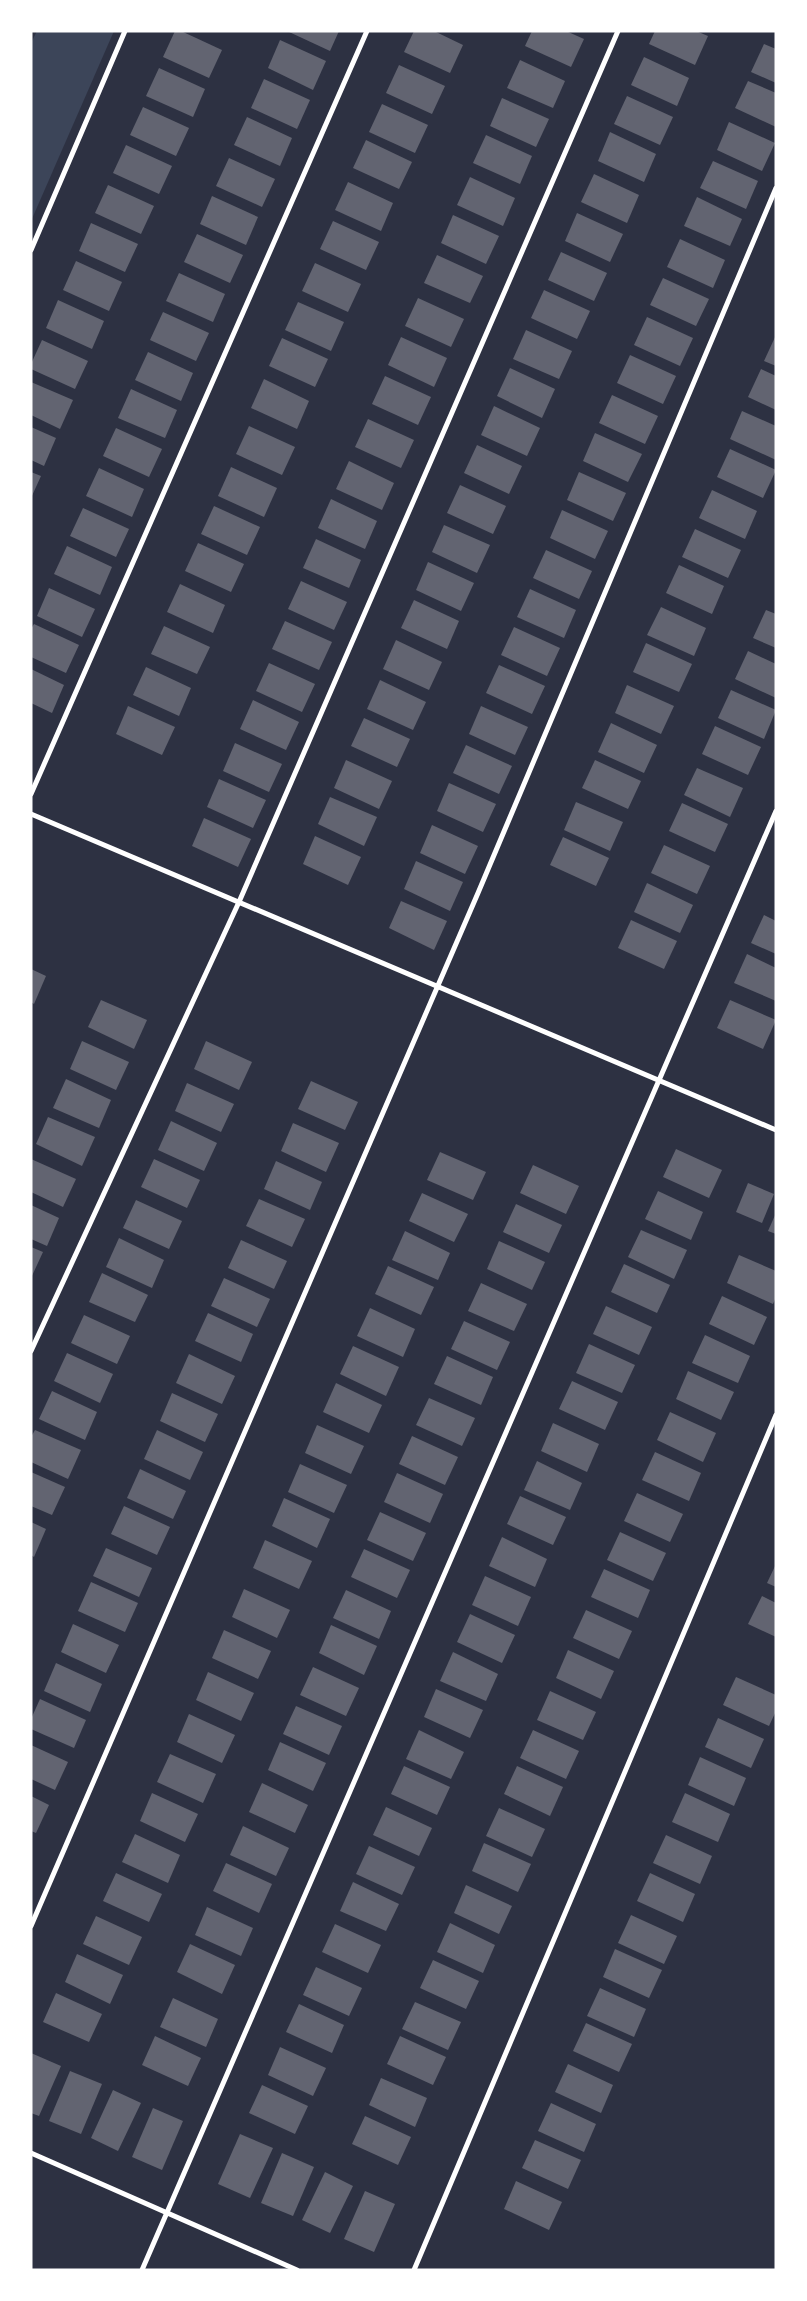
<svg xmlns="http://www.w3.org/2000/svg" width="807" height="2301" viewBox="0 0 807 2301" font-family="Mulish,sans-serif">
<rect width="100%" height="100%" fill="#2d3142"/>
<path fill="#3c4559" d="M37,31H114L31,221V43Z"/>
<g fill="#626471">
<path d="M175,31H181L222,50L209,78L163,57Z"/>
<path d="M287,31H339L330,51Z"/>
<path d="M414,31H434L463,45L450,73L404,52Z"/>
<path d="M532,31H566L584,39L571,67L525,46Z"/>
<path d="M655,31H696L708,36L695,65L649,44Z"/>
<path d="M280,40L326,61L313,90L268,68Z"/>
<path d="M764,44L776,49V83L751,72Z"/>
<path d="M644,57L689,78L677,106L631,85Z"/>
<path d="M520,60L565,81L553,108L507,88Z"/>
<path d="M399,65L445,86L432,114L386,93Z"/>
<path d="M159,68L205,89L193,117L146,96Z"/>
<path d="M264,79L310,100L297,129L251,108Z"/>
<path d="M748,81L776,93V127L735,108Z"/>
<path d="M627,96L673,117L660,145L614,124Z"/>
<path d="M502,98L549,119L536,147L490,126Z"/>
<path d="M382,104L428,125L415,153L369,132Z"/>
<path d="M143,107L189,128L176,156L130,135Z"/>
<path d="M247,117L292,138L280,166L234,145Z"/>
<path d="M729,122L775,143L762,171L717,150Z"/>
<path d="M610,132L656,154L644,182L598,161Z"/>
<path d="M486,135L532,156L520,184L473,163Z"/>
<path d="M366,140L412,162L399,189L353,168Z"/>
<path d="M126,145L172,166L159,194L113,173Z"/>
<path d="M229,158L275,179L262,207L216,186Z"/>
<path d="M713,161L758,181L746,209L700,188Z"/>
<path d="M594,174L639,195L627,223L581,202Z"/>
<path d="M470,177L515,198L503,226L457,205Z"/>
<path d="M348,182L393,203L381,231L335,210Z"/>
<path d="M108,185L154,206L141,234L95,213Z"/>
<path d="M212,196L258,217L246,245L200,224Z"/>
<path d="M697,197L742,219L730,246L684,226Z"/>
<path d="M577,213L623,234L610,262L565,241Z"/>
<path d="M453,215L499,236L486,264L441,243Z"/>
<path d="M333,221L379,242L366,270L320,249Z"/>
<path d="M91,223L138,244L125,272L79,251Z"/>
<path d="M197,234L243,255L230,283L184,262Z"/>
<path d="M680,239L725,260L713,288L667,267Z"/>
<path d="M561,252L607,273L594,301L548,280Z"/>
<path d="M437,255L483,276L470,303L424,283Z"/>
<path d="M76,261L122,282L109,311L63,290Z"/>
<path d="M315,263L361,284L348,312L302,291Z"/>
<path d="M179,273L225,294L213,322L166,301Z"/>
<path d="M663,278L709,299L696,326L650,305Z"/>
<path d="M544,290L590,311L577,339L531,318Z"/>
<path d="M418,298L464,319L451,347L405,326Z"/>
<path d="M58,300L104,321L92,349L46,328Z"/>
<path d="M298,302L344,322L331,351L285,330Z"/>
<path d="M163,312L209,333L196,361L150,340Z"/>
<path d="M647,317L693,338L680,366L634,345Z"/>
<path d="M526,330L572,351L559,379L513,359Z"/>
<path d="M776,335V366L764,361Z"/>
<path d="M401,337L447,358L434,387L388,365Z"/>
<path d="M282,338L328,359L315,387L269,366Z"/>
<path d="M42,340L88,361L75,389L31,369V364Z"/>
<path d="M148,352L193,373L181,401L135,380Z"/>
<path d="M630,355L676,376L663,404L617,383Z"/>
<path d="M510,368L555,389L542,418L497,396Z"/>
<path d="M761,369L776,376V410L748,397Z"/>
<path d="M385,376L431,397L418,425L372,404Z"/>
<path d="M264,379L309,401L297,429L251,408Z"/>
<path d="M31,382L73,400L60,429L31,415Z"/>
<path d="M131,389L177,410L165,438L118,418Z"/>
<path d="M612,395L658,416L645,444L599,423Z"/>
<path d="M494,406L540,428L527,456L481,435Z"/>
<path d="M742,411L776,426V460L730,439Z"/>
<path d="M368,419L414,440L401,468L355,447Z"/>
<path d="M249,426L295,447L282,475L236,454Z"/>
<path d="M31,427L56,438L44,466L31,460Z"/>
<path d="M116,428L162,449L149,477L103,456Z"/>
<path d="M595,433L642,454L628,482L583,461Z"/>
<path d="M477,445L522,466L509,494L464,473Z"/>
<path d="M730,449L776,470L763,498L717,477Z"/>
<path d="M349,461L394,483L382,510L336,489Z"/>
<path d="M231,467L277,488L264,517L218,496Z"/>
<path d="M99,468L144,489L132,517L86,496Z"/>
<path d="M31,472L41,476L31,498Z"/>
<path d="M579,472L626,493L613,521L567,500Z"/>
<path d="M460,485L506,506L493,534L447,513Z"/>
<path d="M712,490L757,511L745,539L699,518Z"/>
<path d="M331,499L377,521L365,549L318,528Z"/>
<path d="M214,506L260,527L247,555L201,534Z"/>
<path d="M83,508L129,529L116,557L70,536Z"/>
<path d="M562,510L608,531L595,559L550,538Z"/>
<path d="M444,525L490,545L477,573L432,552Z"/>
<path d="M695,529L741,550L728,578L682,557Z"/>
<path d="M316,539L361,560L349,588L303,568Z"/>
<path d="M198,543L244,564L231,592L185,571Z"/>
<path d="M67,546L112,567L100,595L54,574Z"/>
<path d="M546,550L592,571L579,599L533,578Z"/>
<path d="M428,562L474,583L461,611L416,590Z"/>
<path d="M679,565L724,586L712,614L666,593Z"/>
<path d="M301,581L347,602L334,630L288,609Z"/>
<path d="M180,584L225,605L213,633L167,612Z"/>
<path d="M49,588L95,609L82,637L37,616Z"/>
<path d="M530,589L576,610L564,638L517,617Z"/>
<path d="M414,600L459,621L447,649L401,628Z"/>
<path d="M661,607L706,628L694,656L647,635Z"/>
<path d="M766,610L776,614V648L753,638Z"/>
<path d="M285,621L332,642L319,670L272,649Z"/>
<path d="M34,624L79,645L66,673L31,657V629Z"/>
<path d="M164,626L210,647L197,674L151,654Z"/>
<path d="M514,627L560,648L547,676L501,655Z"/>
<path d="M396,640L442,662L429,690L383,669Z"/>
<path d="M646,643L692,664L679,692L633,672Z"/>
<path d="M748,651L776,664V698L735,679Z"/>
<path d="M269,663L315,684L302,712L256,691Z"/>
<path d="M499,665L545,686L532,714L486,693Z"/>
<path d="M146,667L191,688L179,716L133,695Z"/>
<path d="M31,669L64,685L52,713L31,703Z"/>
<path d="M380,680L426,702L413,730L367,709Z"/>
<path d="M627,685L674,706L661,734L615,713Z"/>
<path d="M731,690L776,710L764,739L718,718Z"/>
<path d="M253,700L299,722L286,750L240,729Z"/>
<path d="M128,706L175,727L162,755L116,734Z"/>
<path d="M481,706L528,727L515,755L469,734Z"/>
<path d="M364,718L410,739L397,767L351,746Z"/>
<path d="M611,723L657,745L644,773L598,752Z"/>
<path d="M715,726L761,747L748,775L702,754Z"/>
<path d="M235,743L282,764L269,792L223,771Z"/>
<path d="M466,745L512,766L499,794L453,773Z"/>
<path d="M346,760L392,781L379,809L334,788Z"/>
<path d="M595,760L641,781L628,809L582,788Z"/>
<path d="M697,768L743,788L730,817L684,795Z"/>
<path d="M219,779L266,800L253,828L207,807Z"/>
<path d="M449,783L496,804L483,832L437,811Z"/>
<path d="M330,797L377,817L364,846L318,824Z"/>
<path d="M576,802L623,822L610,851L564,830Z"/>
<path d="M682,803L728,824L715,852L669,831Z"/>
<path d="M204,818L251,839L238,867L192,846Z"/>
<path d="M432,825L478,846L465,874L420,853Z"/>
<path d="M315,836L361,857L348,885L303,864Z"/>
<path d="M563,837L609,858L596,886L550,865Z"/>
<path d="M664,845L710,866L697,894L651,873Z"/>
<path d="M416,861L463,882L450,911L404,889Z"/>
<path d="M647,883L693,905L680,933L634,912Z"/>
<path d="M401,901L447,921L434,950L389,928Z"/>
<path d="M764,915L776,921V954L751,943Z"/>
<path d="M631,920L677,941L664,969L618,948Z"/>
<path d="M747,954L776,968V1001L734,983Z"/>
<path d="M31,969L46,976L34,1004L31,1002Z"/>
<path d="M101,1000L147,1020L134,1049L88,1027Z"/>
<path d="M730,1000L776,1020L763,1049L717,1028Z"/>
<path d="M82,1041L129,1062L116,1090L70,1069Z"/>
<path d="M206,1041L252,1062L239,1090L194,1069Z"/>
<path d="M66,1079L111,1100L99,1128L53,1108Z"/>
<path d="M311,1081L358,1102L345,1130L298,1109Z"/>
<path d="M187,1083L234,1104L221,1132L175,1111Z"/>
<path d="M48,1117L95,1137L82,1166L36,1144Z"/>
<path d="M171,1121L217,1143L204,1171L158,1150Z"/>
<path d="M293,1123L339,1143L326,1172L281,1151Z"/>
<path d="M676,1149L722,1170L709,1198L663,1177Z"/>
<path d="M440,1152L486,1172L473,1200L427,1180Z"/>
<path d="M31,1159L76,1179L63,1207L31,1192Z"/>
<path d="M154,1159L200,1180L187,1208L141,1187Z"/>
<path d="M276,1161L322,1182L310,1210L264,1189Z"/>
<path d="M533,1165L579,1186L566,1214L520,1193Z"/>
<path d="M748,1183L774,1194L762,1223L736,1212Z"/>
<path d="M658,1191L703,1212L691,1240L645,1219Z"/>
<path d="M422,1193L468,1214L454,1242L409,1221Z"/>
<path d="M259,1199L305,1219L292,1247L246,1226Z"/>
<path d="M136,1200L182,1221L169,1249L123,1228Z"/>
<path d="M516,1204L562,1225L549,1253L503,1232Z"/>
<path d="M31,1205L59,1218L47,1246L31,1239Z"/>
<path d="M776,1213V1234L768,1231Z"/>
<path d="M641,1230L687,1250L674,1279L628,1257Z"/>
<path d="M405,1231L450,1253L438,1280L392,1260Z"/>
<path d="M119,1238L164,1260L152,1288L106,1267Z"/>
<path d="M241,1240L287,1261L274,1289L228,1268Z"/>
<path d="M499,1241L545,1262L532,1290L487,1269Z"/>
<path d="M31,1247L43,1252L31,1278Z"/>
<path d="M739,1255L776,1271V1297L773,1304L727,1283Z"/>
<path d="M624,1264L670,1285L657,1313L611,1292Z"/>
<path d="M388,1266L434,1287L421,1315L375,1294Z"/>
<path d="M102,1273L148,1295L135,1322L89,1302Z"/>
<path d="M224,1278L270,1299L257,1327L211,1306Z"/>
<path d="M481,1283L527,1304L514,1331L468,1311Z"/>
<path d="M722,1296L767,1317L754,1345L709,1324Z"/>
<path d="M606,1306L652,1327L639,1355L593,1334Z"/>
<path d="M370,1308L415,1329L403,1357L357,1336Z"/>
<path d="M208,1313L253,1334L241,1362L195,1341Z"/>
<path d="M84,1315L130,1336L117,1364L71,1343Z"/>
<path d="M464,1321L510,1342L497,1370L451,1349Z"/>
<path d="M705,1335L750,1356L738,1383L692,1363Z"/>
<path d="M589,1344L635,1365L622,1393L576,1373Z"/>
<path d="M353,1346L399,1367L386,1396L340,1374Z"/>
<path d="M67,1353L113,1374L100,1403L54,1381Z"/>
<path d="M189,1354L235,1376L222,1404L176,1383Z"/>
<path d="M447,1356L493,1377L481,1405L434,1384Z"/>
<path d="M688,1371L734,1392L721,1420L676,1399Z"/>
<path d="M572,1381L618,1402L605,1430L559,1409Z"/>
<path d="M336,1383L382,1405L369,1433L323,1412Z"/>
<path d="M52,1391L97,1412L85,1440L39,1419Z"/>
<path d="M172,1393L218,1414L205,1442L160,1421Z"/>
<path d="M429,1398L475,1418L462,1446L416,1425Z"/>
<path d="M670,1412L716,1433L703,1462L657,1440Z"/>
<path d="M553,1423L599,1444L587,1472L541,1451Z"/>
<path d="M317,1425L364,1446L351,1474L305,1453Z"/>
<path d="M35,1430L81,1450L68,1479L31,1462V1437Z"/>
<path d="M157,1430L203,1452L190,1480L144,1459Z"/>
<path d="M412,1436L458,1457L445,1485L399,1464Z"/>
<path d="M655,1452L701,1473L689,1501L642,1480Z"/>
<path d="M537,1461L582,1483L570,1510L524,1490Z"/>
<path d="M300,1464L347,1485L334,1513L288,1492Z"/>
<path d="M140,1469L186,1491L173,1519L127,1498Z"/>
<path d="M31,1472L65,1487L52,1515L31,1506Z"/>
<path d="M397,1473L443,1494L430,1523L384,1502Z"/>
<path d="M637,1493L683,1514L670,1542L624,1521Z"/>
<path d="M520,1496L566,1517L553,1545L507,1524Z"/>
<path d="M284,1498L330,1519L317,1548L272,1526Z"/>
<path d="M124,1506L170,1527L157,1555L111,1534Z"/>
<path d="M380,1512L426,1533L413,1561L367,1540Z"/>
<path d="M31,1522L46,1529L34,1557L31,1555Z"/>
<path d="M620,1532L666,1553L653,1581L607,1560Z"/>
<path d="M502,1537L547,1559L535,1587L489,1566Z"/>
<path d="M265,1540L312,1561L299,1589L253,1568Z"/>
<path d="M106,1548L152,1568L139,1597L93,1576Z"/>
<path d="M364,1549L410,1570L397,1598L351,1577Z"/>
<path d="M776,1564V1587L767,1583Z"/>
<path d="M604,1569L650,1590L638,1618L591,1597Z"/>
<path d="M485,1576L531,1597L518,1626L472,1605Z"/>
<path d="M91,1582L138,1603L125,1632L78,1611Z"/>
<path d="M244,1589L290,1610L277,1638L232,1617Z"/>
<path d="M346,1590L391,1611L379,1639L333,1618Z"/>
<path d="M762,1596L776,1603V1637L748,1624Z"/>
<path d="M586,1610L632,1631L619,1659L573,1638Z"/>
<path d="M470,1614L515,1635L502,1663L457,1642Z"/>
<path d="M73,1624L119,1645L106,1673L61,1652Z"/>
<path d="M331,1625L377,1646L364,1675L319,1653Z"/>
<path d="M224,1630L271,1651L258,1679L212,1658Z"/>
<path d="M568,1650L614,1671L601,1699L556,1678Z"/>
<path d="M453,1652L498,1674L486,1701L440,1681Z"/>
<path d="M56,1663L102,1684L90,1712L44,1691Z"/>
<path d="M313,1667L359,1688L346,1716L300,1695Z"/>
<path d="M208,1672L254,1693L241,1721L196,1700Z"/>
<path d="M736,1677L776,1695V1711L769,1726L723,1705Z"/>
<path d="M436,1689L483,1710L470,1738L424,1717Z"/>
<path d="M550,1691L596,1712L583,1740L537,1720Z"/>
<path d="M40,1699L86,1720L74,1748L31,1729V1719Z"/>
<path d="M296,1706L342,1726L329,1755L283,1734Z"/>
<path d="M189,1714L235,1735L222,1763L177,1742Z"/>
<path d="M718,1718L764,1739L751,1768L705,1747Z"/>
<path d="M419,1730L464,1752L451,1779L406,1759Z"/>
<path d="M533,1730L579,1751L566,1779L520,1758Z"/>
<path d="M280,1742L326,1763L313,1791L268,1770Z"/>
<path d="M31,1745L68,1762L55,1790L31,1779Z"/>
<path d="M170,1754L216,1774L203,1803L157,1782Z"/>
<path d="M700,1757L746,1778L734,1806L688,1785Z"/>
<path d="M404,1766L450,1787L437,1815L391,1794Z"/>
<path d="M517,1766L563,1787L550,1816L504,1794Z"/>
<path d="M262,1783L308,1805L295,1833L249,1812Z"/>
<path d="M152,1793L198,1814L185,1842L140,1821Z"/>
<path d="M685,1793L730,1814L718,1842L672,1822Z"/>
<path d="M31,1796L49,1805L36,1833L31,1831Z"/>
<path d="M386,1807L432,1828L419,1856L373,1835Z"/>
<path d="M499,1808L545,1829L532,1857L486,1836Z"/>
<path d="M243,1826L289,1848L276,1876L230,1855Z"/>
<path d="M135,1834L180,1855L168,1883L122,1862Z"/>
<path d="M666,1835L712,1856L700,1884L653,1863Z"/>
<path d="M484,1843L531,1864L518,1892L472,1871Z"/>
<path d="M369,1846L415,1867L402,1895L356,1874Z"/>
<path d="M226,1863L272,1884L259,1913L213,1891Z"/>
<path d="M116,1873L162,1894L149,1922L103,1901Z"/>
<path d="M650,1873L695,1894L683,1922L637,1901Z"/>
<path d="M353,1882L399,1904L386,1931L340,1911Z"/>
<path d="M466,1885L512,1906L499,1934L454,1913Z"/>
<path d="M207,1907L253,1928L241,1956L195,1935Z"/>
<path d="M631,1915L677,1936L664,1964L618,1943Z"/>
<path d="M96,1916L142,1937L129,1965L83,1944Z"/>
<path d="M450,1923L495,1945L483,1973L437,1952Z"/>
<path d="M335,1924L381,1945L368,1973L322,1952Z"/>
<path d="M190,1944L235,1965L222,1994L177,1972Z"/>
<path d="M615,1949L662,1970L649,1998L603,1977Z"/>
<path d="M77,1954L123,1975L110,2004L65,1982Z"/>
<path d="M433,1960L479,1981L466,2009L420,1988Z"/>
<path d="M316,1967L362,1988L349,2016L303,1995Z"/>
<path d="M600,1988L646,2009L634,2037L587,2016Z"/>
<path d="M56,1993L102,2014L89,2042L43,2022Z"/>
<path d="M173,1998L218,2019L206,2047L160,2027Z"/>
<path d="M415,2002L461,2022L448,2050L402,2029Z"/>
<path d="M299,2004L344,2025L332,2053L286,2032Z"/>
<path d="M586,2023L632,2044L619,2072L573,2051Z"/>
<path d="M155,2036L201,2058L188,2086L142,2065Z"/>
<path d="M400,2036L446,2057L433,2085L387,2064Z"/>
<path d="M280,2047L326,2068L313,2096L268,2075Z"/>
<path d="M31,2053L61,2066L39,2116L31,2113Z"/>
<path d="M568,2064L613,2085L601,2113L555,2092Z"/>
<path d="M70,2071L102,2084L81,2134L49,2121Z"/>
<path d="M381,2078L427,2098L415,2127L369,2105Z"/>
<path d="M262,2085L308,2106L295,2134L249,2113Z"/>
<path d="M113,2090L141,2103L118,2151L91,2138Z"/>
<path d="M551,2103L596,2124L584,2152L538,2131Z"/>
<path d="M153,2108L183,2121L162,2170L132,2157Z"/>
<path d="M365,2116L411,2137L398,2165L352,2144Z"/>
<path d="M240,2134L273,2148L250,2198L218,2184Z"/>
<path d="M535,2140L581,2160L568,2189L522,2168Z"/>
<path d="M282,2153L314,2167L293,2216L261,2203Z"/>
<path d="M325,2172L353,2186L330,2233L302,2220Z"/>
<path d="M516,2181L562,2202L549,2230L504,2209Z"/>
<path d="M365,2191L395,2204L374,2252L344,2239Z"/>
</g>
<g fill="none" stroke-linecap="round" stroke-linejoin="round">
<g stroke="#fff" stroke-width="5">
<path d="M31,250L125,31"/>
<path d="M31,794L367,31"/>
<path d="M31,814L776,1130"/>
<path d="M31,1351L239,902L618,31"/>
<path d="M31,1926L478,893L776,188"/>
<path d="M31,2153L297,2270"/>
<path d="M142,2270L776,811"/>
<path d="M414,2270L776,1415"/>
</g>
</g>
<rect width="807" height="2301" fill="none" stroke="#ffffff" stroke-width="65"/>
</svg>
